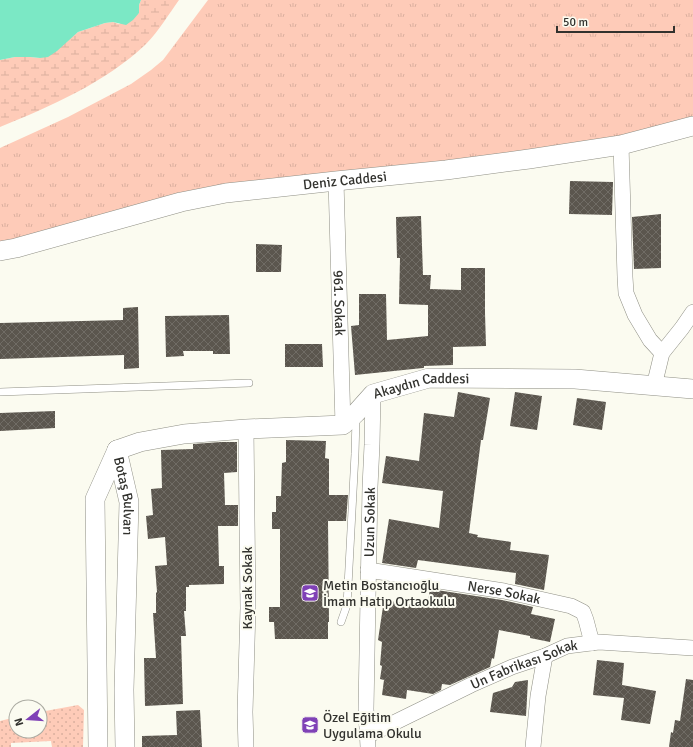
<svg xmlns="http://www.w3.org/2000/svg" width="693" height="747" viewBox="0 0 693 747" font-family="Signika,sans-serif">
<defs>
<pattern id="grass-dots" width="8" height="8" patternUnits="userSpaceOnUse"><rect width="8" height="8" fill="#fecbb8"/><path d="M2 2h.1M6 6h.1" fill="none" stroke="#daaf9e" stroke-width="1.8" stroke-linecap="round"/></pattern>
<pattern id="wetland-marsh" width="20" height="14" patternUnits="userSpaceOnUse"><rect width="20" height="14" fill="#fecbb8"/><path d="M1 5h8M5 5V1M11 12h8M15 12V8" fill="none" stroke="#daaf9e"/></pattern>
<pattern id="park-tufts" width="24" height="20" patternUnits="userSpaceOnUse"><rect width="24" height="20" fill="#fecbb8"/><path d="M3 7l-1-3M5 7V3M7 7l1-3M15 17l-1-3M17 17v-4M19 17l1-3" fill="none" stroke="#daaf9e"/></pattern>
<pattern id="building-cross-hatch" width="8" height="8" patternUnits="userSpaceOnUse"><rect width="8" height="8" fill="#5b564e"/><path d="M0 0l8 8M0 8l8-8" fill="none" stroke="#706c65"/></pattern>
</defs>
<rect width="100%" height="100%" fill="#fbfbf0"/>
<path fill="url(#grass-dots)" d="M78,705L84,710L83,747H52L51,741L11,743V747H0V721L16,717V731H40V712Z"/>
<path fill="url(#wetland-marsh)" d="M141,0H179C168,15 159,31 146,44C105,83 51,106 0,127V60L15,57H30L40,58L67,41L78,32L105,23L113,22L119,24L139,13V5Z"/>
<path fill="url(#park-tufts)" d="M208,0H693V126L677,131L226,193L0,251V148L68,117L131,84L151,70L163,60Z"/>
<path fill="#7be8c5" d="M0,0H141L139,5V13L133,20L126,25L113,22L105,23L78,32L57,51L48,57L40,58L30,57H15L0,60Z"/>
<g fill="url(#building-cross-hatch)">
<path d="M570,181L613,182L612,215L569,214Z"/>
<path d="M661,214V268L634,269L632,217Z"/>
<path d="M421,216L423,275H431L430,289L461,290V268H485V313L486,346L453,347V365L424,366V368H423L355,375L351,326L359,325V294H386L387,340L428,336V305L399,304L400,258H397L396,217Z"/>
<path d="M256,244L282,245L281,272H256Z"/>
<path d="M138,307L139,368L124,369V355L0,359V323L123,320V308Z"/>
<path d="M229,315L230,354H213V351H183L184,356L166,357L165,316Z"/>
<path d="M285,344H322L323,367H285Z"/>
<path d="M458,392L490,398L483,440H481L469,533L478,535L477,537L511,542L510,550L549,555L544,590L515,584L516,573L418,560L416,568L382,563L389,519L439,528L443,491L382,483L386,456L419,461L424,413L454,417Z"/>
<path d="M515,392L542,396L537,430L510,426Z"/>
<path d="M577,398L606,402L602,430L573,425Z"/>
<path d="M55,411V428L0,431V413Z"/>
<path d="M286,440L326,441L325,458L329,459V495H348L346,521H328L329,622H328V639H275L274,622H269V607H280V529H272V512H276V496H281L282,463L286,462Z"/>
<path d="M221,442H237V472L224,473L225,505H238V526H218L219,566H224V584L189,585V587H186V611H184L186,636H181L183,704L145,706L144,658H156L153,613H156V593L157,592L155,566L167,565L165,537L148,539L146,516L153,515L151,489L162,488L161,450L193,449V444Z"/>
<path d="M430,589L502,600L533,607L531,614L555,619L550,642L530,638V636L499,630L494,659L492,658L490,667L450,685L442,684L441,690L433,694L407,690L406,699L382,695L384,680L380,679L382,666L380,665L382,642L378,640L384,600L427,607Z"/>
<path d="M597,660L624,663L622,685L656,691L650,724L621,720L624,698L593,695Z"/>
<path d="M686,679L693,680V747H669L671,732L673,733L675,720L680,721Z"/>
<path d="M528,680L526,716L490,712L493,693L512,687L515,682Z"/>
<path d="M200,710L202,747H142V736L177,735L176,711Z"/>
</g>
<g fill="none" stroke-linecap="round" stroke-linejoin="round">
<defs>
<g id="service">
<path d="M0,392L249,383"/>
<path d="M341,622L347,605L355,454L356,418"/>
</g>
<g id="minor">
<path d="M621,145L625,277L626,293L635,315L650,340L662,353"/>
<path id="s1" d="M336,181L343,425"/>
<path d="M654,386L662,353L682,328L693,312"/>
<path id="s2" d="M368,570L504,591L571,606L583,612L586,620L592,643"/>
<path id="s3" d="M367,736L471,685L512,667L545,656L567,646L599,642L693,648"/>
<path d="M246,747L245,712L248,608L246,429"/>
<path id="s4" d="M368,747L366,709L370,487L372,445L373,394"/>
<path d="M533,747L538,696L545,656"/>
</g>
<g id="tertiary">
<path id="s5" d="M0,251L16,248L181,202L226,193L336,181L446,170L529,159L621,145L693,126"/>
<path id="s6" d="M117,450L140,442L184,434L246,429L343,425L356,413L373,394L429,378L575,379L693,389"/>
<path id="s7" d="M117,450L129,502L124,690L125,747"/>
<path d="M98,747L95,499L117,450"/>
</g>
</defs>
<use href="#service" stroke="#8f8f85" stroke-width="8"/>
<use href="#minor" stroke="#8f8f85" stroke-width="16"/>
<use href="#tertiary" stroke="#8f8f85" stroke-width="20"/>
<use href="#service" stroke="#fff" stroke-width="7"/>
<use href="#minor" stroke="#fff" stroke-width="15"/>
<use href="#tertiary" stroke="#fff" stroke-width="19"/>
</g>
<defs>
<symbol id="school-square" viewBox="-11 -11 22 22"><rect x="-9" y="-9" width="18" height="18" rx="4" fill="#7f41b6" stroke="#fbfbf0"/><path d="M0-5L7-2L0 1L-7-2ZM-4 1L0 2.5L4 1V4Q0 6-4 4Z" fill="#fff"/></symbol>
</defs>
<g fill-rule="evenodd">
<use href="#school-square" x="300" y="583" width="20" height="20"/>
<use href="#school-square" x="300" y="715" width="20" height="20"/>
</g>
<g text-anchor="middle" stroke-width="4" stroke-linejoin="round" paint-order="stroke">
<g font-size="14" fill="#32322e" stroke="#fbfbf0">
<text dy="5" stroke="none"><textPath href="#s5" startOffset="353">Deniz Caddesi</textPath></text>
<text dy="5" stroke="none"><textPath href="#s1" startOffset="122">961. Sokak</textPath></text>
<text dy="5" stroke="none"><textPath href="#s6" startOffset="321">Akaydın Caddesi</textPath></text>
<text dy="5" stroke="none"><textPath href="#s7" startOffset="47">Botaş Bulvarı</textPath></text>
<text dy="5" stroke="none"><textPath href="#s4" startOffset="225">Uzun Sokak</textPath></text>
<text transform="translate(247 588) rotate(-90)" y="5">Kaynak Sokak</text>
<text dy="5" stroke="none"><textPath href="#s2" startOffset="138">Nerse Sokak</textPath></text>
<text dy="5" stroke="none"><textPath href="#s3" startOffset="173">Un Fabrikası Sokak</textPath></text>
</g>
<g font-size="14" fill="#32322e" stroke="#fbfbf0" text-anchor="start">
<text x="323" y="590">Metin Bostancıoğlu<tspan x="323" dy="16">İmam Hatip Ortaokulu</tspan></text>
<text x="323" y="722">Özel Eğitim<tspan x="323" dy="16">Uygulama Okulu</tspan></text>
</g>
</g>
<g transform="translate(28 719) rotate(253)"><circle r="19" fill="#fbfbf0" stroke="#ababa2"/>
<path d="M0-3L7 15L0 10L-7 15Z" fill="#7f41b6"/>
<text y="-6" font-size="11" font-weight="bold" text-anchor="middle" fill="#32322e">N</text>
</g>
<path d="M557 26v6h117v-6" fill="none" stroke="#32322e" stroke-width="2"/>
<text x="563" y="26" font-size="12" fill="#32322e" stroke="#fbfbf0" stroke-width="3" paint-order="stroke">50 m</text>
</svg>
